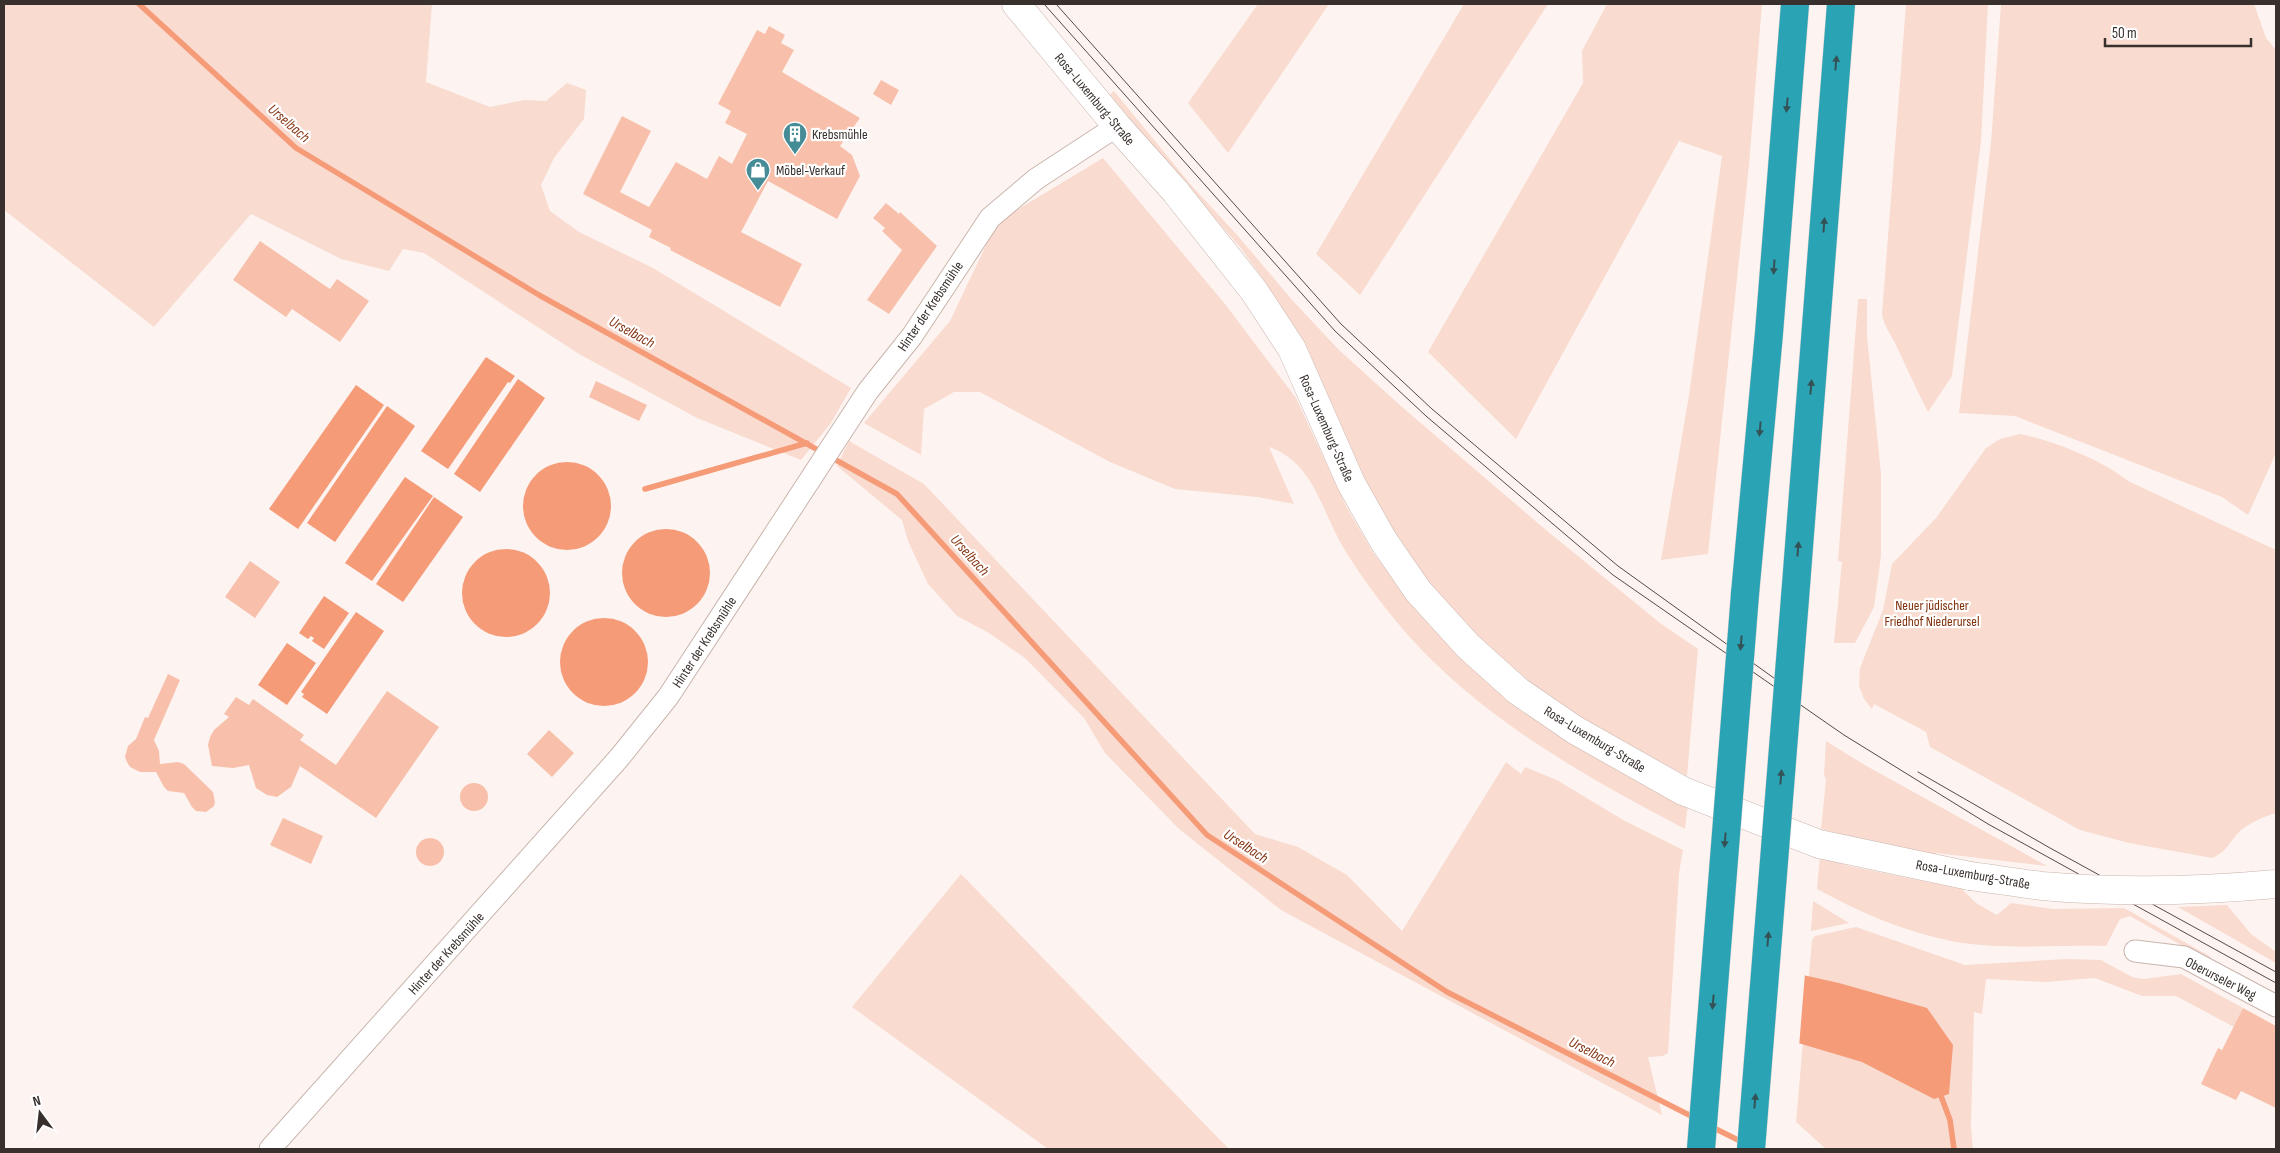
<svg xmlns="http://www.w3.org/2000/svg" width="2280" height="1153" viewBox="0 0 2280 1153" font-family="'Sofia Sans Condensed',sans-serif">
<rect width="100%" height="100%" fill="#fdf4f1"/>
<g fill="#f9dbd0">
<path d="M4,4H432L426,82L490,107L524,100L546,101L567,83L586,90L584,119L554,158L541,185L550,211L579,232L653,268L851,388L831,423L801,460L697,418L579,354L424,253L403,249L389,271L341,259L251,214L154,327L4,210Z"/>
<path d="M1258,4H1329L1228,153L1188,103Z"/>
<path d="M1464,4H1548L1360,295L1316,254Z"/>
<path d="M1607,4H1762L1749,165L1708,554L1661,560L1689,395L1722,156L1679,141L1516,439L1428,352L1583,83L1582,51Z"/>
<path d="M1906,4H1988L1981,141L1952,376L1928,412C1916,389 1906,366 1895,343C1890,333 1884,326 1882,314Z"/>
<path d="M2001,4H2254L2266,38L2276,50V453L2248,515L2222,497L2015,416L1959,413L1991,143Z"/>
<path d="M1114,91L1191,185L1238,236L1293,301L1339,350L1402,407L1546,530L1660,623L1698,649L1687,776L1611,736L1568,710L1524,679L1486,646L1430,588L1380,515L1284,313L1263,279L1240,247L1108,96Z"/>
<path d="M1103,158L1225,304L1296,398L1346,506L1374,554L1413,605L1688,804L1685,829C1578,773 1468,711 1391,615C1375,595 1351,562 1339,540C1320,504 1311,462 1269,447L1294,504L1257,497L1175,489L1110,462L980,392H954L924,409L921,455L864,423L950,321L997,222Z"/>
<path d="M1858,299H1867V336L1881,474V556L1874,607L1855,643H1834L1842,562L1838,561Z"/>
<path d="M2020,434C2052,440 2103,460 2128,481L2276,550V813C2263,817 2251,822 2240,831C2230,841 2226,853 2212,858L2129,843L2080,830L1930,747L1926,732L1874,704L1872,709L1864,699L1859,686L1860,668L1883,610L1892,564L1936,518L1986,448L2000,439Z"/>
<path d="M849,441L924,484L1255,834L1298,847L1347,875L1402,931L1506,762L1521,774L1525,767L1557,780L1623,820L1683,850L1679,873L1668,1053L1663,1056L1648,1057L1662,1115L1281,910L1179,829L1105,753L1084,718L1025,658L989,633L957,616L928,584L908,541L902,520L837,466Z"/>
<path d="M1826,741L1863,764L2047,866L1936,853L1935,858L1821,829L1826,780L1824,775Z"/>
<path d="M1820,856L1849,866L1962,889L1976,903L1997,915L2011,903L2053,909L2124,908L2211,957L2209,961L2130,916L2120,919L2106,946C2057,945 2005,950 1956,942C1907,933 1861,913 1817,889Z"/>
<path d="M961,874L1228,1148L1227,1149H1048L852,1007Z"/>
<path d="M1813,901L1849,923L1811,931Z"/>
<path d="M2227,905L2251,934L2276,952V963L2178,907Z"/>
<path d="M1856,927L1965,965L2066,959L2101,960L2132,977L2144,979L2181,974L2243,1008L2234,1027L2176,996H2142L2095,978L2046,982L1986,979L1982,1014L1974,1012L1971,1126L1973,1149H1826L1796,1122L1812,940L1815,936Z"/>
</g>
<g fill="#f59b78">
<path d="M486,357L515,376L510,383L508,382L448,469L421,451Z"/>
<path d="M518,379L545,398L480,492L454,474Z"/>
<path d="M356,385L384,405L298,529L269,509Z"/>
<path d="M387,406L415,426L335,542L307,523Z"/>
<circle cx="567" cy="506" r="44"/>
<path d="M405,477L433,496L372,581L345,563Z"/>
<path d="M434,497L463,517L403,602L376,584Z"/>
<circle cx="666" cy="573" r="44"/>
<circle cx="506" cy="593" r="44"/>
<path d="M324,596L349,613L324,649L312,641L314,638L311,636L308,639L299,633Z"/>
<path d="M356,612L384,631L327,714L302,697L304,694L301,692Z"/>
<circle cx="604" cy="662" r="44"/>
<path d="M287,643L316,663L287,705L258,685Z"/>
<path d="M1785,971L1839,983L1927,1008L1953,1045L1949,1094L1934,1099L1862,1062L1724,1021Z"/>
</g>
<path fill="#fdf4f1" d="M1785,968L1805,973L1799,1047L1723,1024L1718,986Z"/>
<g fill="none" stroke-linecap="round" stroke-linejoin="round">
<g stroke="#f59b78" stroke-width="5.5">
<path d="M139,4L296,148L539,295L897,494L1207,835L1447,992L1695,1118"/>
<path d="M645,489L807,443"/>
<path d="M1941,1096L1950,1120L1954,1149"/>
<path d="M1710,1126L1744,1143"/>
</g>
</g>
<g fill="#f8c0ab">
<path d="M769,26L785,35L781,43L794,50L782,72L860,118L840,146L852,155L860,176L837,219L768,181L741,232L802,264L780,307L670,250L671,248L649,237L652,230L583,194L622,116L651,131L620,192L649,207L676,162L707,179L719,156L732,164L747,134L725,123L731,111L718,104L757,30L765,34Z"/>
<path d="M881,80L899,90L891,105L873,94Z"/>
<path d="M886,203L899,214L900,212L937,246L889,314L867,300L902,250L882,231L885,228L873,218Z"/>
<path d="M260,241L330,289L337,279L369,301L340,342L292,309L286,317L233,280Z"/>
<path d="M596,381L647,405L639,421L589,397Z"/>
<path d="M250,561L280,582L255,618L225,597Z"/>
<path d="M168,674L180,680L154,740L159,751L160,764L178,762L184,764L213,792L215,802L214,806L206,812L196,811L192,807L184,793L168,791L164,787L156,772H140L130,767L127,762L125,757L128,746L136,739L145,717L148,718Z"/>
<path d="M387,691L439,727L376,818L300,766L291,787L277,797L267,795L256,788L249,765L233,768L212,766L208,745L210,737L214,730L229,717L224,714L236,697L249,705L253,699L304,735L300,740L336,765Z"/>
<path d="M549,730L574,753L552,777L527,754Z"/>
<circle cx="474" cy="797" r="14"/>
<path d="M283,818L323,836L311,864L270,845Z"/>
<circle cx="430" cy="852" r="14"/>
<path d="M2243,1008L2276,1026V1108L2241,1091L2236,1100L2201,1084L2218,1048L2222,1050Z"/>
</g>
<g fill="none" stroke-linecap="round" stroke-linejoin="round">
<defs>
<g id="minor">
<path d="M2135,951L2184,957L2276,1006"/>
<path d="M270,1149L619,758L668,697L868,391L912,336L990,218L1036,179L1117,126"/>
</g>
<path id="secondary" d="M1016,4L1117,126L1175,191L1254,291L1292,349L1351,483L1383,540L1418,591L1468,646L1518,691L1575,730L1683,791L1819,844L1970,876"/>
<g id="motorway">
<path d="M1745,594L1769,333L1795,4"/>
<path d="M1795,598L1841,4"/>
</g>
</defs>
<use href="#minor" stroke="#c9b5ad" stroke-width="23"/>
<use href="#secondary" stroke="#c9b5ad" stroke-width="29"/>
<use href="#motorway" stroke="#d3d1d1" stroke-width="29"/>
<use href="#minor" stroke="#fff" stroke-width="21"/>
<use href="#secondary" stroke="#fff" stroke-width="28"/>
<use href="#motorway" stroke="#2aa3b4" stroke-width="28"/>
<g stroke="#534b48" stroke-width="1">
<path d="M1044,4L1335,331L1426,416L1613,575L1844,735L1988,824L2276,983"/>
<path d="M1056,4L1341,324L1432,409L1618,566L1778,681"/>
<path d="M1918,772L2050,848L2276,972"/>
</g>
<defs>
<path id="secondary-bridge" d="M1970,876C1994,879 2018,883 2042,886C2120,893 2199,891 2276,884"/>
<g id="motorway-bridge">
<path d="M1701,1149L1745,594"/>
<path d="M1751,1149L1795,598"/>
</g>
</defs>
<use href="#secondary-bridge" stroke="#c9b5ad" stroke-width="29" stroke-linecap="butt"/>
<use href="#motorway-bridge" stroke="#d3d1d1" stroke-width="29" stroke-linecap="butt"/>
<use href="#secondary-bridge" stroke="#fff" stroke-width="28"/>
<use href="#motorway-bridge" stroke="#2aa3b4" stroke-width="28"/>
</g>
<defs><path id="oneway-solid" d="M-6-.8H1V-3.2L6.5 0L1 3.2V.8H-6Z" transform="scale(1.25)"/></defs>
<g fill="#345256">
<use href="#oneway-solid" transform="translate(1836 63) rotate(-85)"/>
<use href="#oneway-solid" transform="translate(1787 105) rotate(95)"/>
<use href="#oneway-solid" transform="translate(1824 225) rotate(-86)"/>
<use href="#oneway-solid" transform="translate(1774 267) rotate(94)"/>
<use href="#oneway-solid" transform="translate(1811 387) rotate(-85)"/>
<use href="#oneway-solid" transform="translate(1760 429) rotate(95)"/>
<use href="#oneway-solid" transform="translate(1798 549) rotate(-85)"/>
<use href="#oneway-solid" transform="translate(1741 643) rotate(95)"/>
<use href="#oneway-solid" transform="translate(1781 777) rotate(-85)"/>
<use href="#oneway-solid" transform="translate(1725 840) rotate(95)"/>
<use href="#oneway-solid" transform="translate(1768 939) rotate(-85)"/>
<use href="#oneway-solid" transform="translate(1713 1002) rotate(95)"/>
<use href="#oneway-solid" transform="translate(1755 1101) rotate(-85)"/>
</g>
<defs>
<symbol id="building-pin" viewBox="-11 -11 22 30"><path d="M0 17L-7.5 6A9.5 9.5 0 1 1 7.5 6Z" fill="#468c97" stroke="#fff"/><path d="M-4-6H4V6H1V3H-1V6H-4ZM-2.5-4.3h1.7v1.8h-1.7ZM.8-4.3h1.7v1.8H.8ZM-2.5-1h1.7V.8h-1.7ZM.8-1h1.7V.8H.8Z" fill="#fff"/></symbol>
<symbol id="shop-pin" viewBox="-11 -11 22 30"><path d="M0 17L-7.5 6A9.5 9.5 0 1 1 7.5 6Z" fill="#468c97" stroke="#fff"/><path d="M-5-2.5h2.3a2.7 3.5 0 0 1 5.4 0H5L5.5 6h-11ZM-1.5-2.5h3a1.5 2.3 0 0 0-3 0Z" fill="#fff"/></symbol>
</defs>
<g fill-rule="evenodd">
<use href="#building-pin" x="781" y="120" width="28" height="38"/>
<use href="#shop-pin" x="744" y="156" width="28" height="38"/>
</g>
<g text-anchor="middle" stroke-width="4.5" stroke-linejoin="round" paint-order="stroke">
<g font-size="14" fill="#38302d" stroke="#fff">
<text transform="translate(1095 99) rotate(50)" y="5">Rosa-Luxemburg-Straße</text>
<text transform="translate(930 306) rotate(-56)" y="5">Hinter der Krebsmühle</text>
<text transform="translate(1327 428) rotate(66)" y="5">Rosa-Luxemburg-Straße</text>
<text transform="translate(704 642) rotate(-57)" y="5">Hinter der Krebsmühle</text>
<text transform="translate(1595 739) rotate(31)" y="5">Rosa-Luxemburg-Straße</text>
<text transform="translate(1973 874) rotate(10)" y="5">Rosa-Luxemburg-Straße</text>
<text transform="translate(446 953) rotate(-48)" y="5">Hinter der Krebsmühle</text>
<text transform="translate(2221 978) rotate(27)" y="5">Oberurseler Weg</text>
</g>
<g font-size="14" fill="#38302d" stroke="#fff" text-anchor="start">
<text x="812" y="139">Krebsmühle</text>
<text x="776" y="175">Möbel-Verkauf</text>
</g>
<g font-size="14" fill="#80310c" stroke="#fff">
<text x="1932" y="610">Neuer jüdischer<tspan x="1932" dy="16">Friedhof Niederursel</tspan></text>
</g>
<g font-size="15" font-style="italic" fill="#863614" stroke="#fff">
<text transform="translate(289 123) rotate(41)" y="5">Urselbach</text>
<text transform="translate(632 332) rotate(29)" y="5">Urselbach</text>
<text transform="translate(970 555) rotate(48)" y="5">Urselbach</text>
<text transform="translate(1246 846) rotate(33)" y="5">Urselbach</text>
<text transform="translate(1592 1052) rotate(27)" y="5">Urselbach</text>
</g>
</g>
<rect width="2280" height="1153" fill="none" stroke="#38302d" stroke-width="10"/>
<g transform="translate(40 1113) rotate(345)" stroke="#ffffff" stroke-width="4" paint-order="stroke">
<path d="M0-4L9 19L0 12L-9 19Z" fill="#38302d"/>
<text y="-8" font-size="14" font-weight="bold" text-anchor="middle" fill="#38302d">N</text>
</g>
<path d="M2105 38v8h146v-8" fill="none" stroke="#38302d" stroke-width="2.5"/>
<text x="2112" y="38" font-size="15" fill="#38302d" stroke="#ffffff" stroke-width="4" paint-order="stroke">50 m</text>
</svg>
